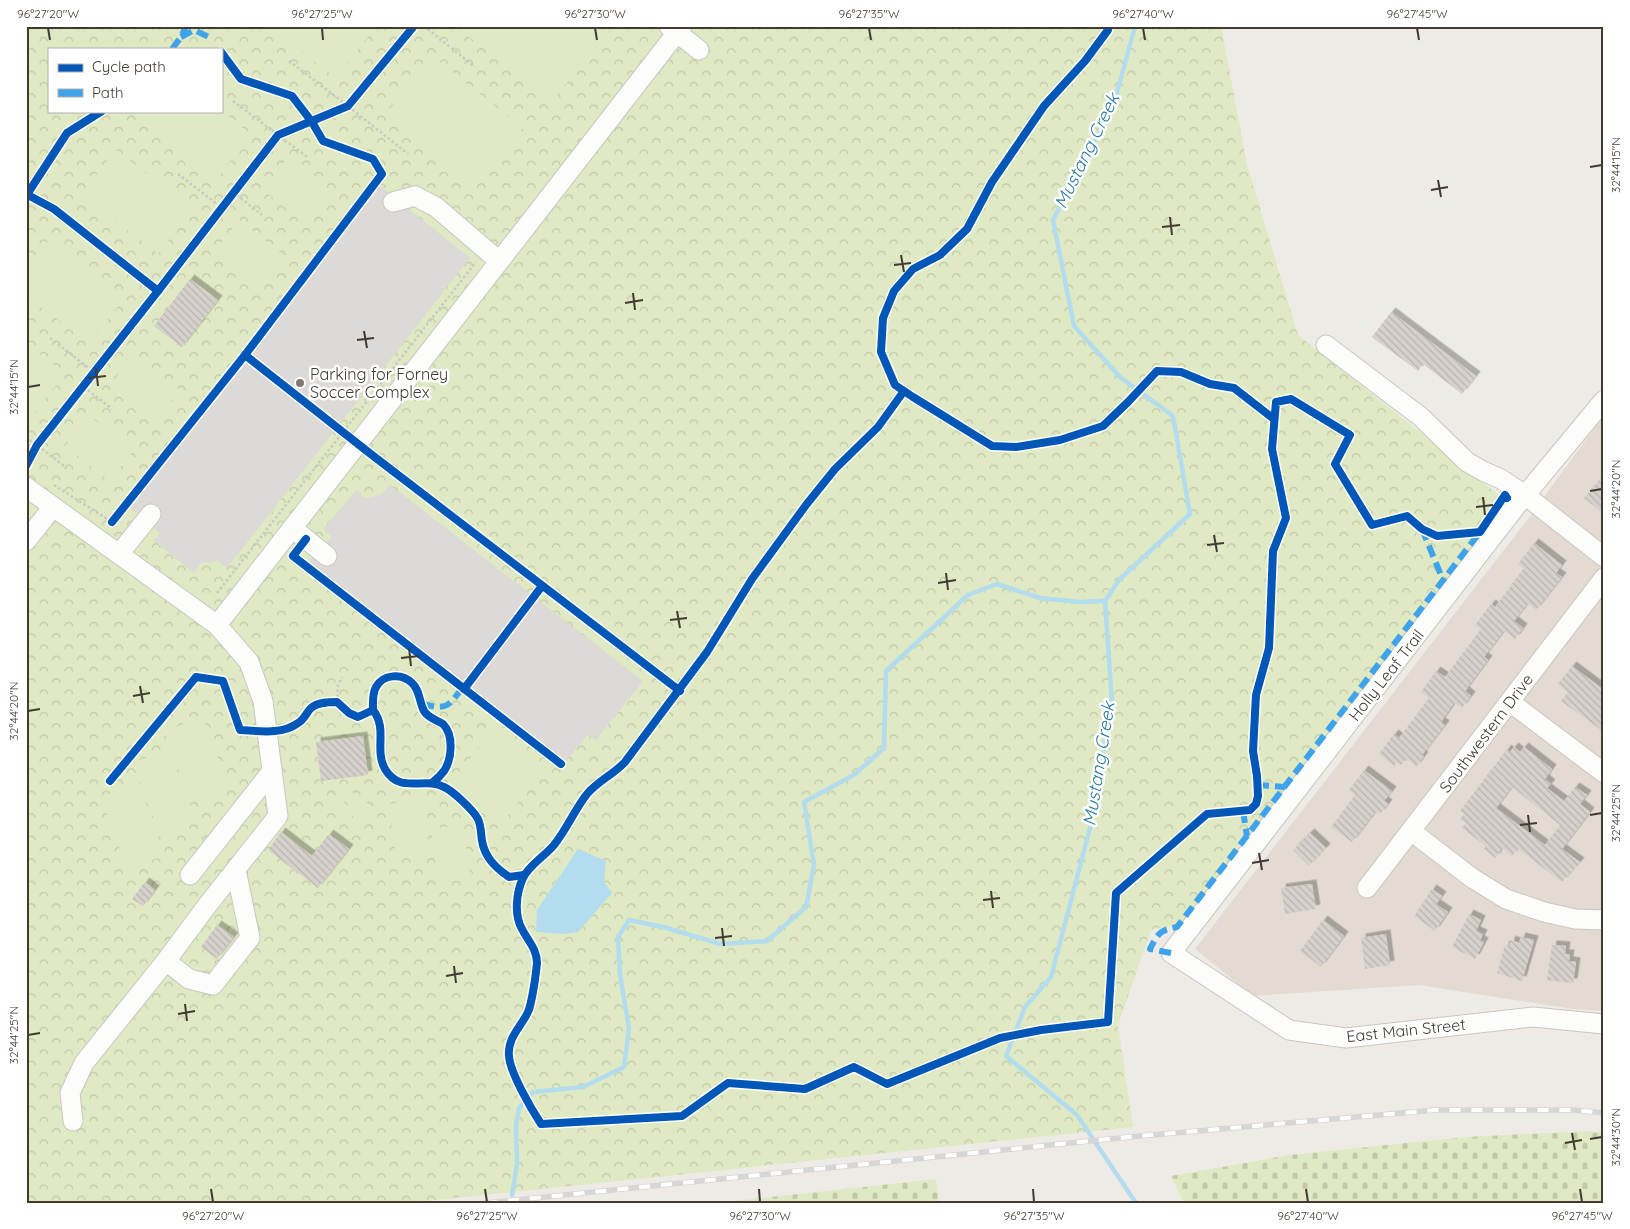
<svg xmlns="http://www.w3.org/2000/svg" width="1630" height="1229" viewBox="0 0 1630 1229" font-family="Quicksand,sans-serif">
<defs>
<pattern id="forest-crowns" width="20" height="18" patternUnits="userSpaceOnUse" patternTransform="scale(1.25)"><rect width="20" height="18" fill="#dfe9c3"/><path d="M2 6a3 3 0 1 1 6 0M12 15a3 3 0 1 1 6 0" fill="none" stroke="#c1c9a8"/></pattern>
<pattern id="cemetery-stones" width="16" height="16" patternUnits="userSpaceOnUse" patternTransform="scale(1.25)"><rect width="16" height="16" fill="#dfe9c3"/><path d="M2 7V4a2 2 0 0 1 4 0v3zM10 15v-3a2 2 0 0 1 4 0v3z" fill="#c1c9a8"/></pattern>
<pattern id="building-back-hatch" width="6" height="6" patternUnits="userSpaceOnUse" patternTransform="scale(1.25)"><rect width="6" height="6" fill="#d6d1cc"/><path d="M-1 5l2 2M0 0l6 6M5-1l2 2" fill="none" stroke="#b9b4b0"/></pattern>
<filter id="shadow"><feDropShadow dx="4.5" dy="-4.5" stdDeviation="0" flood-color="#0004"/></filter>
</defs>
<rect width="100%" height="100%" fill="#eeeae5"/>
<path fill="#e3dbd2" d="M1604,415V1011L1573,1009L1419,985L1253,996L1195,949L1524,524Z"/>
<path fill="url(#forest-crowns)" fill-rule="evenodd" d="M26,26H1221L1247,165L1298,335L1509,503L1182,924L1151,930L1118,1025L1133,1127L407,1203H26ZM49,49H221V111H49Z"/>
<g fill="url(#cemetery-stones)">
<path d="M1591,1131L1604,1133V1203H1184L1171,1176L1290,1155L1466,1137Z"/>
<path d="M936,1179L939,1203H716Z"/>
</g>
<g fill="#dfe9c3">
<path d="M269,26H376L336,78Z"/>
<path d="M455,26H586L602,39L552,102Z"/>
<path d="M432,56L523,128L475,188L384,116Z"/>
<path d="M148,111H221L251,134L217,178L141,120Z"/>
<path d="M116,150L193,209L158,254L81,194Z"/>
<path d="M287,159L333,195L308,226L263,190Z"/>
<path d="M239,220L285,256L261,287L215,251Z"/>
<path d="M49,240L124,299L89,344L26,295V268Z"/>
<path d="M26,344L65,374L30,418L26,415Z"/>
<path d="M134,354L180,390L157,421L110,385Z"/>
<path d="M88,415L134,450L110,481L65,446Z"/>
<path d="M203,717L229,789L191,803L164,731Z"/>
<path d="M491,731L543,771L503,822L451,783Z"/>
<path d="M169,749L196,822L160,836L133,763Z"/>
<path d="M139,784L165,855L127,869L101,797Z"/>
<path d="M349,790L377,810L373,815L346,795Z"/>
<path d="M422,800L430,854L396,859L389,804Z"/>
<path d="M342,801L368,820L364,825L338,805Z"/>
<path d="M463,825L471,879L438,883L431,829Z"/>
</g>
<g fill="#ddd9d6">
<path d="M380,186L470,258L227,568L217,560L210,563L202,562L194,573L154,541L160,533L130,507Z"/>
<path d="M390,485L643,681L596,740L587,735L564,764L307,563L332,537L323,529L357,490L364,498L381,495Z"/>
</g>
<path fill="#b3ddee" d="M578,849L606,861L604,882L612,893L578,932L563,934L536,932L537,910Z"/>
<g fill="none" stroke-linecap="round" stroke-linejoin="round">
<g stroke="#b3ddee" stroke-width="4.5">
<path d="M1135,26L1114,104L1053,220L1074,326L1121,378L1173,416L1190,514L1119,580L1105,601L1112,703L1091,824L1051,977L1025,1007L1006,1056L1077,1115L1136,1203"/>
<path d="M512,1195L517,1164L516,1126L519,1108L533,1092L583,1087L624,1067L629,1028L620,975L618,937L629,920L663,927L721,944L767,941L806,907L814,865L804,802L854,775L884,748L886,671L968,595L997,584L1040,598L1080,602L1105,601"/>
</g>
</g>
<g fill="url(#building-back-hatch)" fill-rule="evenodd" filter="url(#shadow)">
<path d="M190,279L218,300L182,347L154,326Z"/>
<path d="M1391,312L1476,376L1462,394L1423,364L1418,371L1372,337Z"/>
<path d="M1604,474V514L1584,498Z"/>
<path d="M1534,543L1562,565L1556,573L1562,577L1536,610L1528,603L1514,621L1523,628L1515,639L1504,631L1484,657L1488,660L1465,691L1471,696L1462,708L1454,703L1441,722L1445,725L1422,755L1424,756L1416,767L1406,759L1401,765L1397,762L1394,766L1379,754L1394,734L1399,738L1429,698L1421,692L1436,671L1445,677L1481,629L1475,625L1491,604L1495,607L1524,568L1518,564Z"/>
<path d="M1572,666L1604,690V732L1561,701L1568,692L1558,684Z"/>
<path d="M363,736L368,775L321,781L316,742Z"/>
<path d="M1514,747L1520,752L1524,747L1552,769L1545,779L1551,784L1547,788L1564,801L1575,787L1587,795L1580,804L1590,812L1562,849L1580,862L1562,882L1518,849L1512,856L1502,848L1495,858L1484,849L1486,846L1462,828L1466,823L1460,819L1464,814L1460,811L1507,749L1510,752ZM1512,787L1560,825L1545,845L1496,808Z"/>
<path d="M1364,770L1392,791L1384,801L1388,804L1380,814L1376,811L1352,842L1331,827L1355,795L1349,790Z"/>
<path d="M281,832L312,856L329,834L349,849L318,888L268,850Z"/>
<path d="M1310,833L1326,848L1309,866L1293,850Z"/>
<path d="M145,882L155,890L143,906L132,899Z"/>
<path d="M1312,884L1316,909L1285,914L1281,888Z"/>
<path d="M1432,889L1442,896L1436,904L1448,912L1435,931L1414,916Z"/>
<path d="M1469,914L1481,920L1476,931L1483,934L1480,940L1484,942L1475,959L1452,947Z"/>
<path d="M1323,920L1344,936L1321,967L1300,951Z"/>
<path d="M217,925L234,937L217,959L201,947Z"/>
<path d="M1386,934L1390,965L1365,969L1361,938Z"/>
<path d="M1521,937L1534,940L1522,981L1497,973L1505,945L1509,946L1511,940L1519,943Z"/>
<path d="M1552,945L1566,946L1565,954H1570L1569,961L1576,962L1573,983L1547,980Z"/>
</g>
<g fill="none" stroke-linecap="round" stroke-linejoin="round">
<defs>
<g id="minor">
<path d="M669,26L699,50"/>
<path d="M393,202L415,196L436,207L499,261"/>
<path d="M1326,345L1421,417L1467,462L1483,471L1501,479L1525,495L1604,557"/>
<path d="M1604,400L1517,505L1171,953L1289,1030L1346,1038L1533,1017L1604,1024"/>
<path d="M26,487L217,625L249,662L263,701L278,816L206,907L166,961L84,1063L70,1093L73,1121"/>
<path d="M292,528L327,556"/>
<path d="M26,541L52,508"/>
<path d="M119,554L151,514"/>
<path d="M217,625L682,26"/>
<path d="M1510,702L1604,773"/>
<path d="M1411,831L1472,878L1506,899L1544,912L1575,919L1604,920"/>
<path d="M190,875L272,771"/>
<path d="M1367,888L1604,578"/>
<path d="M166,961L189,979L213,985L250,938L236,870"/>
</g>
</defs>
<use href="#minor" stroke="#cac6c1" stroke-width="21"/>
<g stroke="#ccc9c5" stroke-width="2.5" stroke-dasharray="2.5 2.5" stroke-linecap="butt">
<path d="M424,26L475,67"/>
<path d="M289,61L348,106L408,154"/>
<path d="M233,101L307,157"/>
<path d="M178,174L221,207"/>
<path d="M233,192L262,215"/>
<path d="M50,338L94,372"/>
<path d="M84,387L112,409"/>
<path d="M26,437L67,468"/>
<path d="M54,485L112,522"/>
<path d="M217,593L476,262"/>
<path d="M337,702L338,685L342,677"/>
<path d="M444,771L446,787"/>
</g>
<use href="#minor" stroke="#fcfcfb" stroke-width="19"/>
<defs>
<path id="rail" d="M486,1203L1129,1137L1436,1110H1574L1604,1113"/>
</defs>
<use href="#rail" stroke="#d7d6d6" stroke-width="5.5"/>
<use href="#rail" stroke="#fff" stroke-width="4" stroke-dasharray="11" stroke-linecap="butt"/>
<g stroke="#3fa3eb" stroke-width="6" stroke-dasharray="12 6" stroke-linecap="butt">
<path d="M181,37L194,30L211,38"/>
<path d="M172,49L181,37L186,26"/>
<path d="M1422,529L1443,580"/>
<path d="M422,704C447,710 448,707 462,688"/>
<path d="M1257,785L1285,787"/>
<path d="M1243,811L1247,836"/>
<path d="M1171,953L1150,949C1158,934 1159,930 1177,927L1480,532"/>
</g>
<defs>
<g id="cycleway">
<path d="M1109,26L1108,30L1085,61L1044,106L992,182L967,229L940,255L913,269L894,291L883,318L881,352L895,385L913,397L992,446L1016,447L1060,440L1103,426L1128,402L1157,371L1181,372L1210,384L1234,388L1274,419"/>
<path d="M26,194L54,209L158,291"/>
<path d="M26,196L67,133L102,111"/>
<path d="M245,355L372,455L680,691"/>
<path d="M904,391L878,427L835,469L806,505L752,579L707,652L625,762C614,774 598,781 587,794C575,809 567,829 554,845C546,855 528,866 523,878C516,893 514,915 522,929C528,941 537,949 537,963C536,974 532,1003 528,1012C521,1027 507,1038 509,1056C510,1073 532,1110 541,1124L682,1116L728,1083L805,1089L854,1067L887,1084L1000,1038L1041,1030L1108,1022L1116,893L1207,814L1250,810L1256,804L1258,796L1257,776L1253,751L1256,695L1269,648L1273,551L1286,518L1272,449L1276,402L1291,399L1350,435L1335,464L1372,525L1407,516L1422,529L1437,536L1480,532L1505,495L1507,498"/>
<path d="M26,466L37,445L158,291L278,135L348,106L414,26"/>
<path d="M112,522L245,355L382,174L373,159L323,141L312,122L292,96L241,79L221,52"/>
<path d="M306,539L293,556L561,764"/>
<path d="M464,689L542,586"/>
<path d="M373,710C373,703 372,694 376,687C383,674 402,673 412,683C420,690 419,702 424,711C428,718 437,720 443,724C454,735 452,759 444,771C441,775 437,779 433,782"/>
<path d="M110,781L196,677L223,681L240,730C259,731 282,735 298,723C304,720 306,713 311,708C318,702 329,702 337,702L349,713L358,717L373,710C388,729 374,749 385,769C400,795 425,776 444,787C453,791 473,810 478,819C481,825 481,834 482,841C485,858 496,868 509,877L524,875"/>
</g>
</defs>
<use href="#cycleway" stroke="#fff" stroke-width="11"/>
<use href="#cycleway" stroke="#0057b8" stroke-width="8"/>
</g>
<path fill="none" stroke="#433a32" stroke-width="2" d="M48,28L50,40M322,28L323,40M595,28L597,40M869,28L871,40M1143,28L1145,40M1417,28L1419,40M1590,167L1602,165M1438,180L1441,197M1431,190L1448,187M1170,217L1172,235M1162,227L1180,225M901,255L904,272M894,265L911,263M633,293L635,310M625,303L643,300M364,331L367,348M357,340L374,338M96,368L98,386M88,378L106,376M28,387L40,385M1590,491L1602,489M1483,497L1485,515M1476,507L1493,505M1214,535L1217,552M1207,545L1224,543M946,573L948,590M938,583L956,580M677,611L680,628M670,620L687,618M409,648L411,666M401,658L419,656M140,686L143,703M133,696L150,693M28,711L40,709M1528,815L1530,832M1590,815L1602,813M1520,825L1537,823M1259,853L1262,870M1252,863L1269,860M991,891L993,908M983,900L1000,898M722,928L724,946M715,938L732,936M454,966L456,983M446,976L463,973M185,1004L187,1021M178,1014L195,1011M28,1035L40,1033M1572,1133L1575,1150M1590,1139L1602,1137M1565,1143L1582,1140M211,1189L213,1202M485,1189L487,1202M759,1189L760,1202M1033,1189L1034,1202M1306,1189L1308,1202M1580,1189L1582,1202"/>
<circle fill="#7f7871" stroke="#fff" stroke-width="2" cx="300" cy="383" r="5"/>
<g text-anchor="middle" stroke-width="5" stroke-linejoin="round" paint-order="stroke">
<g font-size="16" fill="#433a32" stroke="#fff" text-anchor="start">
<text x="310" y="380">Parking for Forney<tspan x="310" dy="18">Soccer Complex</tspan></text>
</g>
<g font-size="16" fill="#433a32" stroke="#fff">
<text transform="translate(1386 675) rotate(-52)" y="6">Holly Leaf Trail</text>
<text transform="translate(1486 733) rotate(-53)" y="6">Southwestern Drive</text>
<text transform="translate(1406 1030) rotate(-6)" y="6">East Main Street</text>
</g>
<g font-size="18" font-style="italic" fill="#277ba1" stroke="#fff">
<text transform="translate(1087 151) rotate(-64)" y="6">Mustang Creek</text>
<text transform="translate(1099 764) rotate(-81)" y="6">Mustang Creek</text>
</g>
</g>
<rect width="1630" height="1229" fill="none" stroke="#ffffff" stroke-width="55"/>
<rect x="48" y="48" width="175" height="65" fill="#ffffff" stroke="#b4b0ad"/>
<rect x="58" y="64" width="25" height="8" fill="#0057b8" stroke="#b4b0ad"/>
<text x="92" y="72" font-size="15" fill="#433a32">Cycle path</text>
<rect x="58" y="89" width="25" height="8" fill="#3fa3eb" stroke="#b4b0ad"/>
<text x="92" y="98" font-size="15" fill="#433a32">Path</text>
<rect x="28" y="28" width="1574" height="1174" fill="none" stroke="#433a32" stroke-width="2"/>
<g font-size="12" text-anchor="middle" fill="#433a32">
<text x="48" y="18">96°27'20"W</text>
<text x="322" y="18">96°27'25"W</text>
<text x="595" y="18">96°27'30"W</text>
<text x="869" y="18">96°27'35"W</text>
<text x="1143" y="18">96°27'40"W</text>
<text x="1417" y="18">96°27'45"W</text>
<text transform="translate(1616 165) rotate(-90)" y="4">32°44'15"N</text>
<text transform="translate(14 387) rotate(-90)" y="4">32°44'15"N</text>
<text transform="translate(1616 489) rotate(-90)" y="4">32°44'20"N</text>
<text transform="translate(14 711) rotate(-90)" y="4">32°44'20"N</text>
<text transform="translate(1616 813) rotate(-90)" y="4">32°44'25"N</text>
<text transform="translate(14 1035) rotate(-90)" y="4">32°44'25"N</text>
<text transform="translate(1616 1137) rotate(-90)" y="4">32°44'30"N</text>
<text x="213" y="1220">96°27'20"W</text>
<text x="487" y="1220">96°27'25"W</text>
<text x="760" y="1220">96°27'30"W</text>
<text x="1034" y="1220">96°27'35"W</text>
<text x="1308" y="1220">96°27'40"W</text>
<text x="1582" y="1220">96°27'45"W</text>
</g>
</svg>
